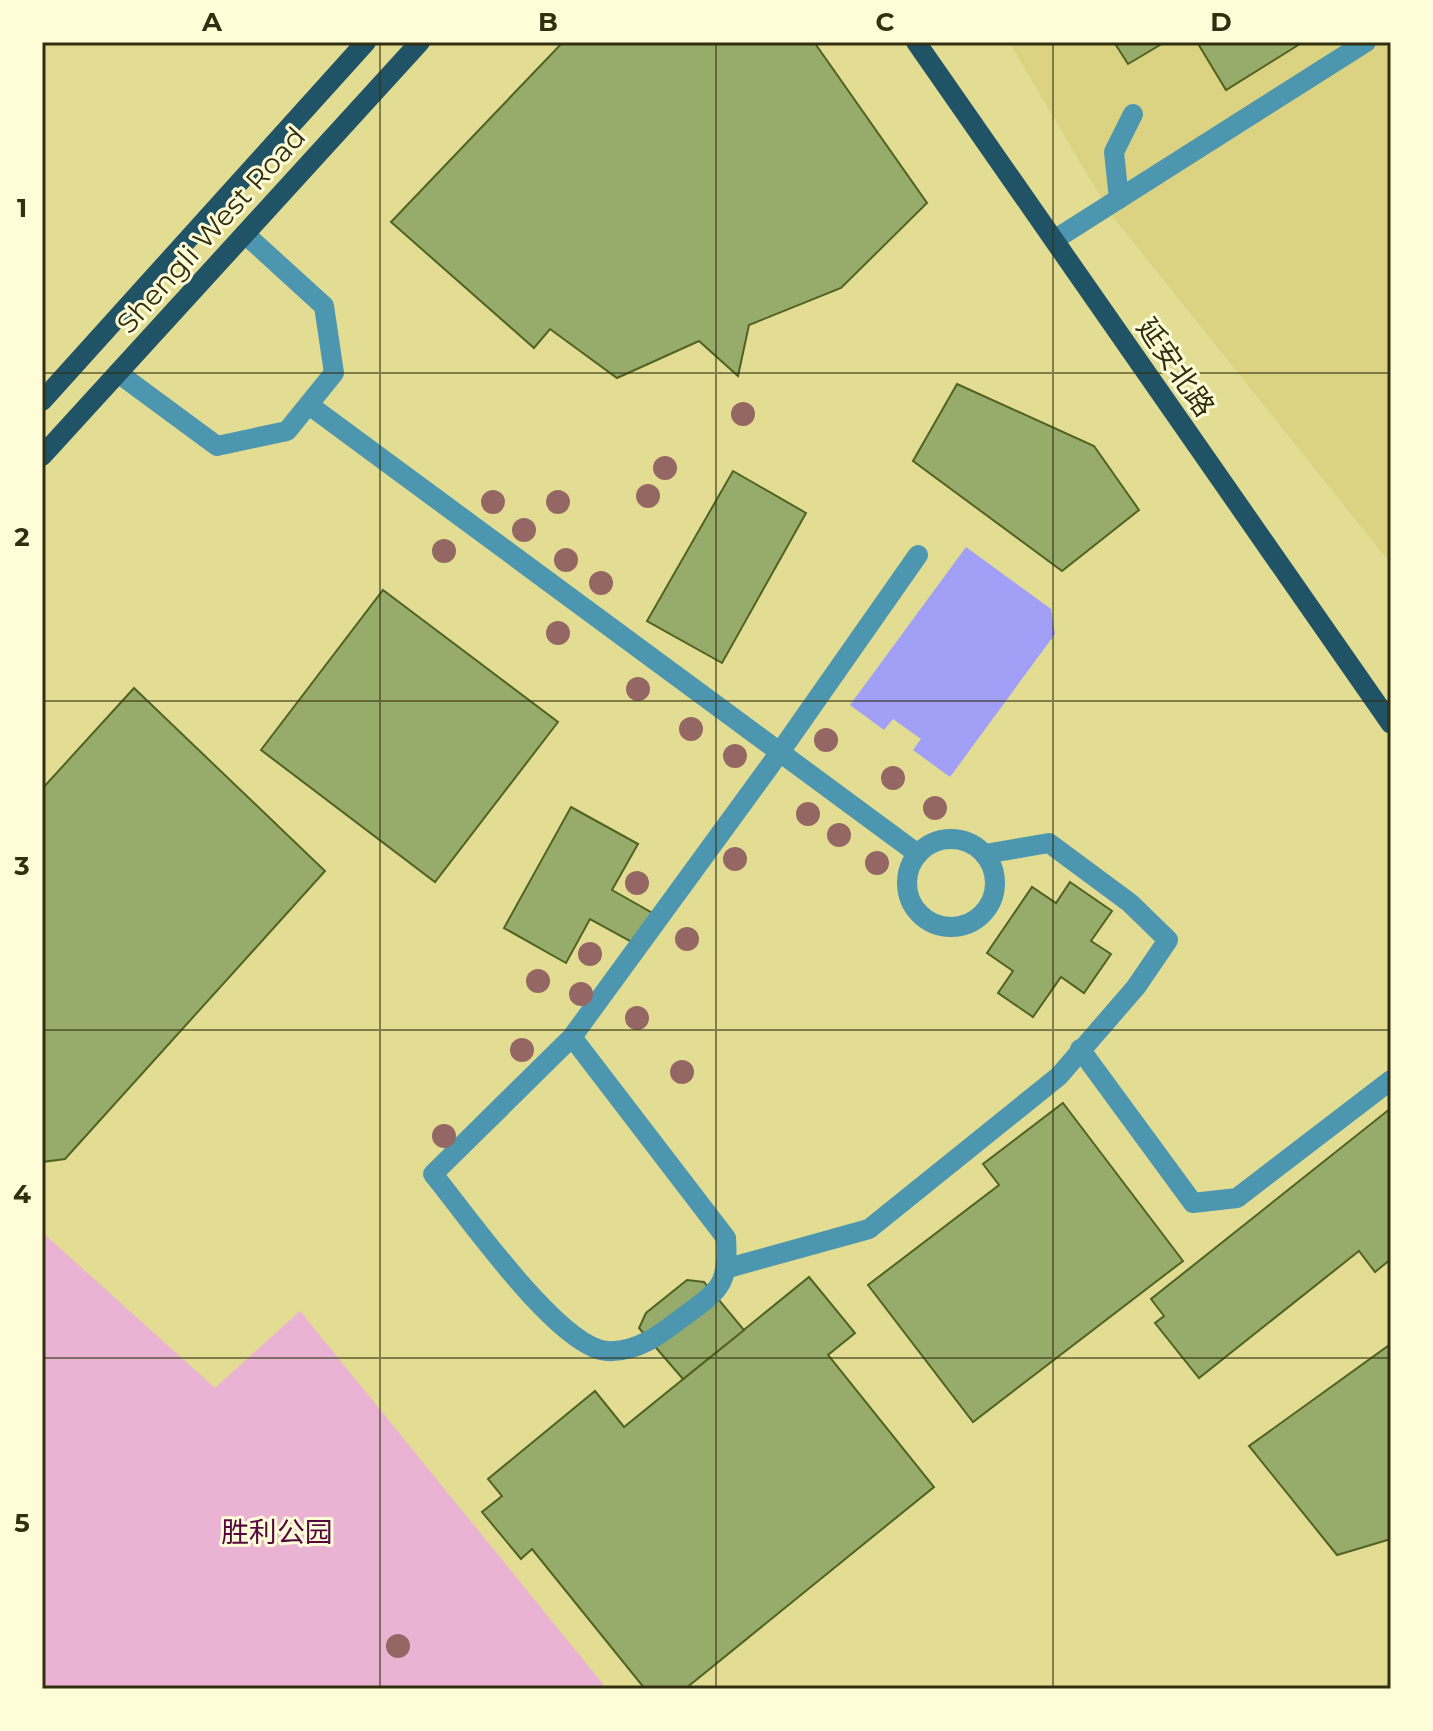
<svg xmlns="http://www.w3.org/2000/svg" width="1433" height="1731" viewBox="0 0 1433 1731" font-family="Montserrat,'Noto Sans SC',sans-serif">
<rect width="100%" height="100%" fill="#e3dc93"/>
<path fill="#dbd382" d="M1009,42H1391V564L1110,213Z"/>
<path fill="#ebb3d3" d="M42,1232L215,1388L300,1311L607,1689H42Z"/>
<path fill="#a1a0f6" d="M966,547L1051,609L1055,634L950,777L913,750L921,739L893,719L884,730L850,705Z"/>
<g fill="#97ac6a" stroke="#516322" stroke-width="2">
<path d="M563,42H814L927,203L841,288L749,325L738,376L699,341L617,378L550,329L534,348L391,222Z"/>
<path d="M1114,42H1165L1128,64Z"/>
<path d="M1197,42H1303L1226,90Z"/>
<path d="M957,384L1094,446L1139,510L1062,571L913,461Z"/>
<path d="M733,471L806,513L722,663L647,621Z"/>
<path d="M383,590L558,722L435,882L261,750Z"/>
<path d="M134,688L325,871L65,1159L42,1162V789Z"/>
<path d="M571,807L638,844L612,890L654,914L637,945L590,919L566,963L504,928Z"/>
<path d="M1070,882L1112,911L1091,941L1111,954L1084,993L1061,977L1033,1017L998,993L1013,971L987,953L1032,887L1056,903Z"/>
<path d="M1063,1103L1183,1261L973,1422L868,1285L999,1185L983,1164Z"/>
<path d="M1391,1108V1259L1375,1272L1359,1251L1199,1378L1155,1323L1164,1316L1151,1299Z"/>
<path d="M809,1277L855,1333L828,1355L934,1487L685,1689H645L532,1549L521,1559L482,1512L502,1496L488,1479L595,1391L624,1427Z"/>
<path d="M687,1280L704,1282L744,1330L683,1379L639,1328L646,1313Z"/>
<path d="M1388,1346L1391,1350V1539L1337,1555L1249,1446Z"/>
</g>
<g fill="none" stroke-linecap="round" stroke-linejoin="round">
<g stroke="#4d96b0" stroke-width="20">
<path d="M1119,199L1114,152L1133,114"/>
<path d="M1054,240L1366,42"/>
<path d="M118,373L217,446L287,431L334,373L324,306L245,234"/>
<path d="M309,405L918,854"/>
<circle cx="951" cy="883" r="44"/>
<path d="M572,1037L726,1238C729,1285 720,1290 683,1317C661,1334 637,1353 607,1351C559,1348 465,1213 433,1174L572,1037L780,752L918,555"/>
<path d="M1080,1049L1193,1203L1237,1198L1391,1080"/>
<path d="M728,1268L869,1229L1059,1076L1136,987L1168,940L1130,903L1049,843L985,854"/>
</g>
<g stroke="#1f5365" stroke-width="20">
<path d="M916,42L1391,724"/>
<path d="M42,401L366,42"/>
<path d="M42,456L420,42"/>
</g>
</g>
<g fill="#946764">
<circle cx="743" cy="414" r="12"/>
<circle cx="665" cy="468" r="12"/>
<circle cx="648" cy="496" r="12"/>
<circle cx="493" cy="502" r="12"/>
<circle cx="558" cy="502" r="12"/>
<circle cx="524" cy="530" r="12"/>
<circle cx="444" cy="551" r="12"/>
<circle cx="566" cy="560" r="12"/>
<circle cx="601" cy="583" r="12"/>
<circle cx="558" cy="633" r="12"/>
<circle cx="638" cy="689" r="12"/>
<circle cx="691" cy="729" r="12"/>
<circle cx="826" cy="740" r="12"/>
<circle cx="735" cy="756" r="12"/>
<circle cx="893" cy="778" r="12"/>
<circle cx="935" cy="808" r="12"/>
<circle cx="808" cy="814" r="12"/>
<circle cx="839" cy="835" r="12"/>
<circle cx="735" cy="859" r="12"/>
<circle cx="877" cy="863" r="12"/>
<circle cx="637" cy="883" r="12"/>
<circle cx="687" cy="939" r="12"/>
<circle cx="590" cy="954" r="12"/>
<circle cx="538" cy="981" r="12"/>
<circle cx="581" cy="994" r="12"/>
<circle cx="637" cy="1018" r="12"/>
<circle cx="522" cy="1050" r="12"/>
<circle cx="682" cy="1072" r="12"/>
<circle cx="444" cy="1136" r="12"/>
<circle cx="398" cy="1646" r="12"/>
</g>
<path fill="none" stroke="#322f11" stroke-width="2" stroke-opacity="0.55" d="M380,42V1689M716,42V1689M1053,42V1689M42,373H1391M42,701H1391M42,1030H1391M42,1358H1391"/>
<g text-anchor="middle" stroke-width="6" stroke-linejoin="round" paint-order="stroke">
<g font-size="28" fill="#322f11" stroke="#fffcd8">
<text transform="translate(211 230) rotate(-48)" y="10">Shengli West Road</text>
<text transform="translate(1176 367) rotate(55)" y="10">延安北路</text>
</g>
<g font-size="28" fill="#54073e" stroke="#fffcd8">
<text x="277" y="1542">胜利公园</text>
</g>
</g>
<rect width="1433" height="1731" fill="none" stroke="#fffcd8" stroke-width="88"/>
<rect x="44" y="44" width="1345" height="1643" fill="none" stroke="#322f11" stroke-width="3"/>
<g font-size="26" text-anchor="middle" font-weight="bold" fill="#322f11">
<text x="212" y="31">A</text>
<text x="548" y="31">B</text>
<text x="885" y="31">C</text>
<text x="1221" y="31">D</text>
<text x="22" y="217">1</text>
<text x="22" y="546">2</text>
<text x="22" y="875">3</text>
<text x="22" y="1203">4</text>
<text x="22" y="1532">5</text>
</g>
</svg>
